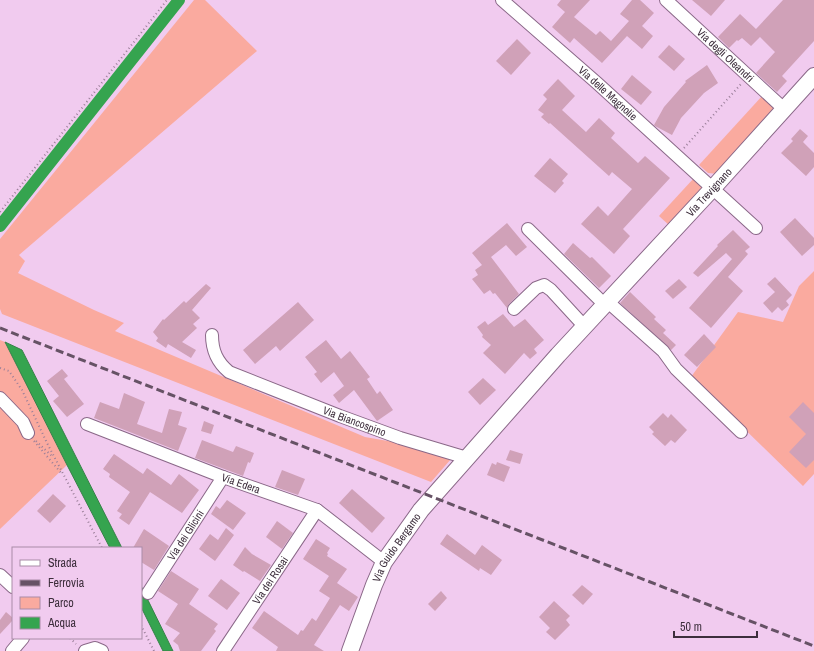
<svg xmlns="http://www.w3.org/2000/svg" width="814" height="651" viewBox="0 0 814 651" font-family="'Archivo Narrow',sans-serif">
<rect width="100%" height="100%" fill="#f1cbef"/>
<g fill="#faaa9f">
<path d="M194,0H205L257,51L19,255L25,261L18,273L94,310L124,323L115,331L365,437L405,444L451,459L431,482L2,314L0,309V239Z"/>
<path d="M763,95L772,104L774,114L718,174L708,173L699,165Z"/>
<path d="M694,178L705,190L670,226L659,216Z"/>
<path d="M814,271V474L803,486L691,377L738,312L783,322L799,286Z"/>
<path d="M0,340L5,342L67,465L0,529Z"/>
</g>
<g fill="#35a44f" stroke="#378149">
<path d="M5,342L22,350L122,548H110L67,465Z"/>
<path d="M141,586L173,651H163L141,607Z"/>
</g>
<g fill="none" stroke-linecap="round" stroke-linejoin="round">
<path stroke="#35a44f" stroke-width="12" d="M0,226L179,0"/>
</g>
<g fill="#d0a1b8">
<path d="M561,0H590L574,17L596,35L600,31L611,41L629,21L620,14L632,0H640L654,13L642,26L653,36L642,49L627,36L602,63L574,38L570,43L552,27L565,12L557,5Z"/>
<path d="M692,0H725L711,16Z"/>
<path d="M783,0H814V41L782,76L787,81L777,92L756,73L775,52L760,37L751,46L742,38L738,41L737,40L729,48L718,37L740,14L756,29Z"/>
<path d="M517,39L531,53L511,75L496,61Z"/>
<path d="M669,45L685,59L674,71L658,57Z"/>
<path d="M707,65L718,83L704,93L681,118L672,135L655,126L654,125L664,107L686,82L685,81Z"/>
<path d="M632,75L652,92L641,105L621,89Z"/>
<path d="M558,79L575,96L562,110L586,132L599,118L615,133L611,138L638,163L645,156L670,178L623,229L630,236L614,254L581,224L598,206L608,216L632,189L612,172L609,176L550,123L549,124L541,117L544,114L538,110L547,99L543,95Z"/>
<path d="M800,129L808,136L803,142L814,153V167L806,176L781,153L793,141L791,139Z"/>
<path d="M550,158L568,174L562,181L564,183L555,193L534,176Z"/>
<path d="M795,218L814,238V245L802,256L780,232Z"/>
<path d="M507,223L527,247L516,256L506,245L491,257L519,294L509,304L507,308L495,293L493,294L490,290L484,294L472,279L478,275L475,270L482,265L472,253Z"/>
<path d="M733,230L750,247L745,251L748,254L728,277L743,291L711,328L689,308L732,259L726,253L698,277L693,273L718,246L717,245Z"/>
<path d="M573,243L590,258L592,257L611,276L599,288L564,254Z"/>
<path d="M775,277L792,295L786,301L789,305L782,311L778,307L772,313L763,303L775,292L767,284Z"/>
<path d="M679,279L687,287L673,299L665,291Z"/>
<path d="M206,284L211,288L192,310L200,318L193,324L197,328L182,342L196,350L191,358L168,344L166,348L156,341L158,338L153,332L163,319L164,320L184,301L186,303Z"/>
<path d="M630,292L656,317L654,319L666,330L663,333L676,345L671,350L620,303Z"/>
<path d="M298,302L314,320L280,351L276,346L255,364L243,350Z"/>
<path d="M503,314L514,327L525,319L544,340L534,349L537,353L530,359L524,353L505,374L483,353L491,345L482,337L483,335L477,327L485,321L488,325Z"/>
<path d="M704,334L716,347L697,367L684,355Z"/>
<path d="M326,340L341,359L350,351L370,377L367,379L377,394L380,391L393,410L377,421L354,390L339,403L333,395L344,386L334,372L321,383L314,374L317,372L305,357Z"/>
<path d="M62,369L68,376L64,379L84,404L67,417L53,401L59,396L47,381Z"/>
<path d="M483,378L496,390L480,405L468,392Z"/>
<path d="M124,393L145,402L137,424L162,433L169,409L182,412L178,425L187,428L178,451L94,418L100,402L119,409Z"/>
<path d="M803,402L814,413V460L806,468L789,452L806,434L789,417Z"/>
<path d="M663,413L668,418L671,414L687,430L675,443L671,440L665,446L652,434L654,432L649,427Z"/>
<path d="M204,421L214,425L211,434L201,431Z"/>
<path d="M202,440L233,452L236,446L254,453L250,463L248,462L243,476L195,458Z"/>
<path d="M510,450L523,454L520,464L506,460Z"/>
<path d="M114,454L143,474L147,468L171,485L179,474L199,490L182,513L150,492L129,525L119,518L122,514L117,511L130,492L109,477L110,474L103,469Z"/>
<path d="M497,462L510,467L504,482L487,475L492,463L496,465Z"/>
<path d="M282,470L305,479L298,495L275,487Z"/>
<path d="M352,489L385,518L372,533L339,503Z"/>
<path d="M53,494L66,506L50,523L37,511Z"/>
<path d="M227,500L246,513L233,530L211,514L216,506L220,509Z"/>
<path d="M277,521L293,533L282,549L266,537Z"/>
<path d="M226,528L234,535L215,561L199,549L210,534L218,540Z"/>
<path d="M144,529L169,546L154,570L141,562V548H133Z"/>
<path d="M447,534L475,555L482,545L502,560L491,575L480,568L479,571L440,544Z"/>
<path d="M316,539L330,548L327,553L328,554L327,556L347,569L337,583L358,597L349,611L340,605L314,645L324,651H276L278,647L252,628L264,611L298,635L301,630L303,631L312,618L316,621L330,598L319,591L329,576L303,559Z"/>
<path d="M245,547L252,554L271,565L260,581L244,571L243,572L233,565Z"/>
<path d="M171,571L199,589L189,604L218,624L214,629L216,631L201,651H180L178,645L173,641L180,633L165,624L178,604L158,591Z"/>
<path d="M221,579L240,593L227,610L208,596Z"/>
<path d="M582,585L593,594L583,605L572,595Z"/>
<path d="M441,591L447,598L435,611L428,604Z"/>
<path d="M554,601L570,616L566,620L570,625L555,640L546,632L550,628L539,617Z"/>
<path d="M6,612L13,618V620L0,634V620Z"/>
</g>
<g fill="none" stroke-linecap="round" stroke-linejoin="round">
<defs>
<g id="minor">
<path id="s1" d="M502,0L597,83L756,228"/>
<path id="s2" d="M666,0L784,109"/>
<path d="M528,229L605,305"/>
<path d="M608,302L663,351L676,369L741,432"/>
<path d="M514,309L536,288L544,285L551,290L585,327"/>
<path id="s3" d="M212,335C212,351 217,362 229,372L340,416L400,438L467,458"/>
<path d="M0,398L23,422L28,433"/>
<path id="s4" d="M87,424L223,477L317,510L384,562"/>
<path d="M0,575L13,587"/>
<path id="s5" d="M148,593L223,477"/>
<path d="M12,651L23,638"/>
<path d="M85,651L95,648L102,651"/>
<path id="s6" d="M223,651L317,510"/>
</g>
<g id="major">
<path id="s7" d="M350,651L374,585L384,562L421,510L558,355L713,188L814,76"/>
</g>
</defs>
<use href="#minor" stroke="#8a6888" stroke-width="14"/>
<use href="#major" stroke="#8a6888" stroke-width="18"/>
<g stroke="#9a7f99" stroke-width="2" stroke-dasharray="1 3" stroke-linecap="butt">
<path d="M684,148L741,84"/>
<path d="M0,212L167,0"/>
<path d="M0,368L9,371L22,390L47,443L102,548"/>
<path d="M34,441L62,474"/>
<path d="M36,441L53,457"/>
<path d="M141,625L154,651"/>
<path d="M70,638L76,644"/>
</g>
<use href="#minor" stroke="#fff" stroke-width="12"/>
<use href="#major" stroke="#fff" stroke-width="16"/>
<path stroke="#665265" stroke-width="3" stroke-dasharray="8 4" stroke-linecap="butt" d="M0,328L814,646"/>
</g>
<g text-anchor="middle" stroke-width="3" stroke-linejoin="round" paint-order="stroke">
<g font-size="11" fill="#3d2e3c" stroke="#f1cbef">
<text dy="4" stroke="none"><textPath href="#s2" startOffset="81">Via degli Oleandri</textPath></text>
<text dy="4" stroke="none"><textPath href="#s1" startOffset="141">Via delle Magnolie</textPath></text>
<text dy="4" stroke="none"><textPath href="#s7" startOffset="588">Via Trevignano</textPath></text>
<text dy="4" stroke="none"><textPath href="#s3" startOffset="177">Via Biancospino</textPath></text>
<text dy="4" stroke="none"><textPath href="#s4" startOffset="165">Via Edera</textPath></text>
<text dy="4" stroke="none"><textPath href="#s5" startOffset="69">Via dei Glicini</textPath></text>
<text dy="4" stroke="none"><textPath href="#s7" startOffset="114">Via Guido Bergamo</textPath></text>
<text dy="4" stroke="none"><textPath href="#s6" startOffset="85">Via dei Rosai</textPath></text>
</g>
</g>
<rect x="12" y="547" width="130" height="92" fill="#f1cbef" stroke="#a98ca7"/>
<rect x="20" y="560" width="20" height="6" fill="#ffffff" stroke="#a98ca7"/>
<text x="48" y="567" font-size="12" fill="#3d2e3c">Strada</text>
<rect x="20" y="580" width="20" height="6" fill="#665265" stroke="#a98ca7"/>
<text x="48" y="587" font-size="12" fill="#3d2e3c">Ferrovia</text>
<rect x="20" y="597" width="20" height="12" fill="#faaa9f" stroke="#a98ca7"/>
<text x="48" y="607" font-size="12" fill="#3d2e3c">Parco</text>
<rect x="20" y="617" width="20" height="12" fill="#35a44f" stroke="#a98ca7"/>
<text x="48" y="627" font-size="12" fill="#3d2e3c">Acqua</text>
<path d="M674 631v6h83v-6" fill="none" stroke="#3d2e3c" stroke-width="2"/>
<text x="680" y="631" font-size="12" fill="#3d2e3c" stroke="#f1cbef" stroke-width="3" paint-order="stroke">50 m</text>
</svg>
